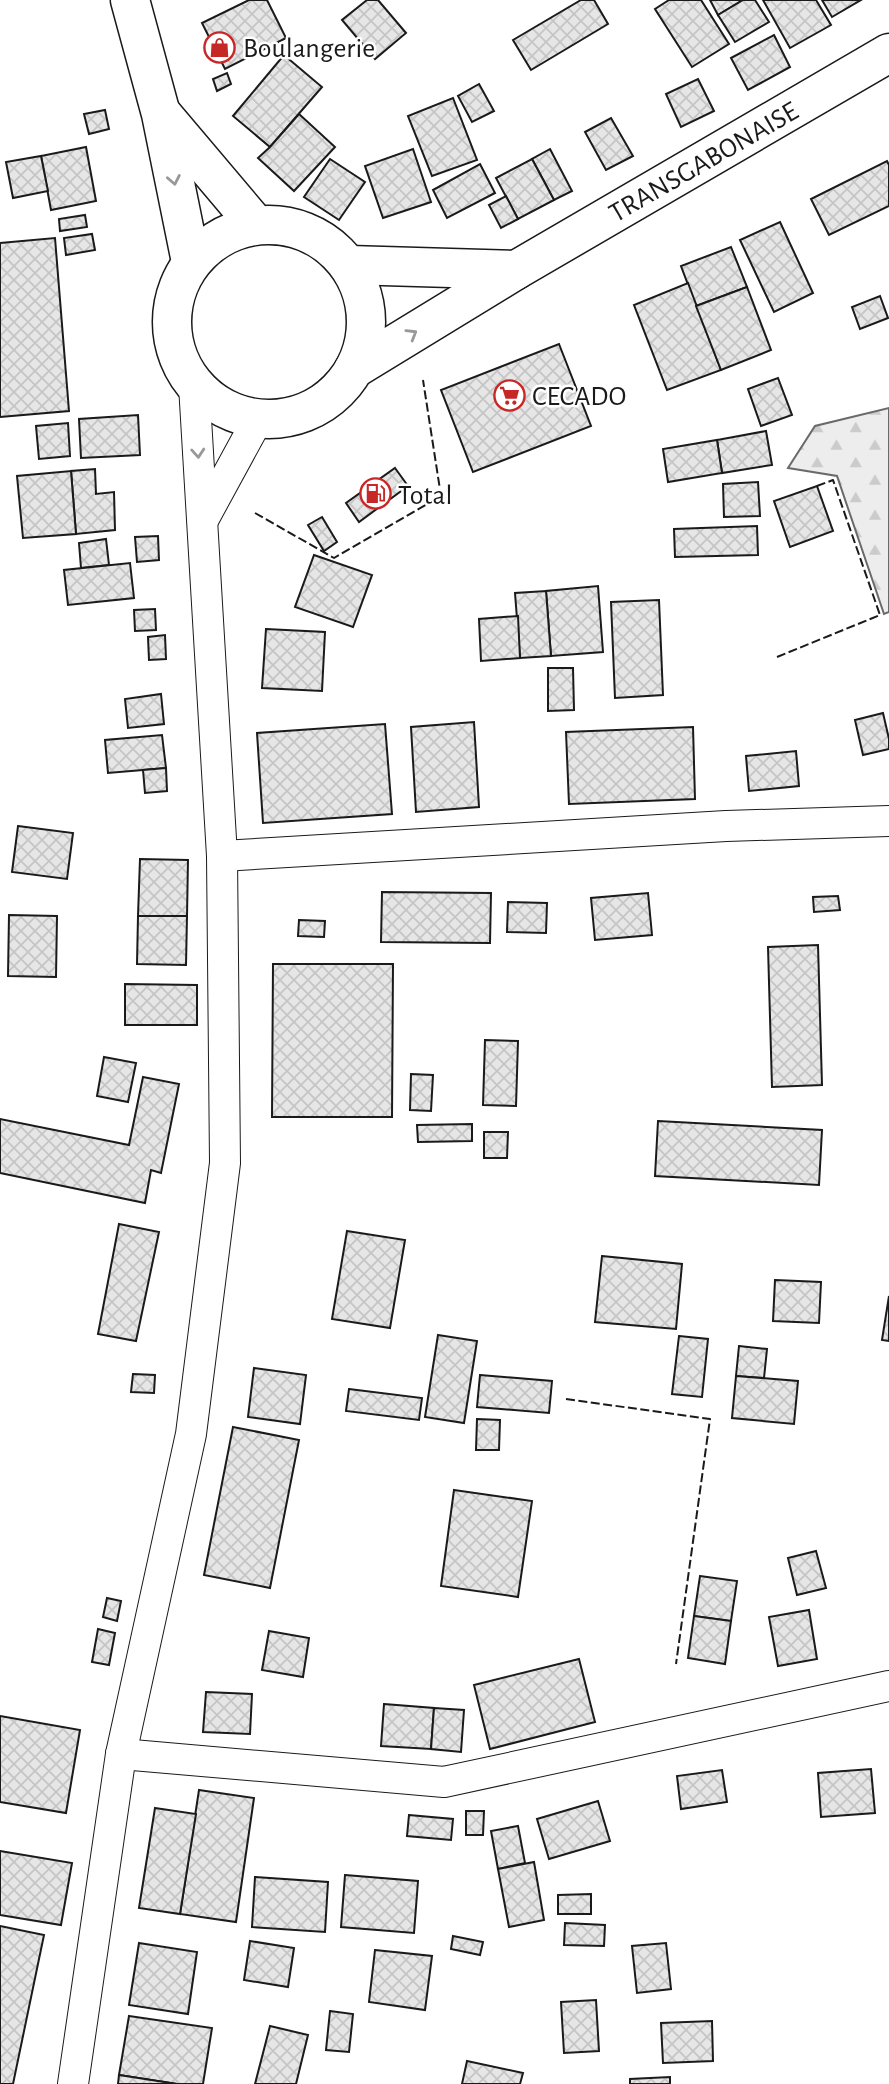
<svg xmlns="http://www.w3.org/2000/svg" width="889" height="2084" viewBox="0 0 889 2084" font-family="'Alegreya Sans',sans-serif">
<defs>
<pattern id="forest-firs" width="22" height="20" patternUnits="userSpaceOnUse" patternTransform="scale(1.75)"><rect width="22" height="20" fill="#ededed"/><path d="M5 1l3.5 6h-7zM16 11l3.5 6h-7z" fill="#cbcbcb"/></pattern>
<pattern id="building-cross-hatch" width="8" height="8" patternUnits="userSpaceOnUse" patternTransform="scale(1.75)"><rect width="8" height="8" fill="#e6e6e6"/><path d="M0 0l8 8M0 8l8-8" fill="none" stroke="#c5c5c5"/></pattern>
</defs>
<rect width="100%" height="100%" fill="#fff"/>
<path fill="url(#forest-firs)" stroke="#6a6a6a" stroke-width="2" d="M889,408V612L884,614L837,476L788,468L815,426Z"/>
<g fill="url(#building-cross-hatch)" stroke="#1a1a1a" stroke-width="2">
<path d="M249,0H267L286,38L225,69L202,23Z"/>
<path d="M367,0H378L406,33L375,59L342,20Z"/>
<path d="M581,0H594L608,24L531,70L513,40Z"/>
<path d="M669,0H701L729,44L692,67L655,9Z"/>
<path d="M710,0H743L718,15Z"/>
<path d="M743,0H755L769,22L735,42L718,15Z"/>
<path d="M763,0H816L831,25L790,48Z"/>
<path d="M822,0H861L832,17Z"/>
<path d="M774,35L790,67L748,90L731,58Z"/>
<path d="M284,55L322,87L270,147L233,116Z"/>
<path d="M227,73L231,84L217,91L213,79Z"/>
<path d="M698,79L714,111L681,127L666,94Z"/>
<path d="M479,84L494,111L472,122L458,96Z"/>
<path d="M453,98L477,160L432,176L408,116Z"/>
<path d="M105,110L109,129L89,134L84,114Z"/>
<path d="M299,114L335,147L294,191L258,158L270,147Z"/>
<path d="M611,118L633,156L606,170L585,132Z"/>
<path d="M86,147L96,201L51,210L41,156Z"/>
<path d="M413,149L431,202L383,218L365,166Z"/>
<path d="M550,149L572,191L554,200L532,159Z"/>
<path d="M41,156L48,191L13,198L6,162Z"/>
<path d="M330,159L365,182L339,220L304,197Z"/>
<path d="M532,159L554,200L518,219L496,178Z"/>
<path d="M887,161L889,165V206L829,235L811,199Z"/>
<path d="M480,164L495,193L447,218L433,190Z"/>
<path d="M506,196L518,219L501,228L489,205Z"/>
<path d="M85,215L87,227L60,231L59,219Z"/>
<path d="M780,222L813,293L774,312L740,240Z"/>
<path d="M92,234L95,250L66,255L64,238Z"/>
<path d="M55,238L69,411L0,417V243Z"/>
<path d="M731,247L747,287L696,306L681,266Z"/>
<path d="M688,283L721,370L667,390L634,305Z"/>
<path d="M747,287L771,350L721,370L696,306Z"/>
<path d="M880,296L888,318L860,329L852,307Z"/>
<path d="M559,344L591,426L473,472L441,390Z"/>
<path d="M778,378L792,415L761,426L748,389Z"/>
<path d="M138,415L140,455L81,458L79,419Z"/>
<path d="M68,423L70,456L39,459L36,426Z"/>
<path d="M766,431L772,465L722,473L717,440Z"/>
<path d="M717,440L722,473L668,482L663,449Z"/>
<path d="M395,468L408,486L359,522L346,503Z"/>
<path d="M95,469L96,494L114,492L115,530L76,534L71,471Z"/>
<path d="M71,471L76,534L23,538L17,476Z"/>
<path d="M758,482L760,516L724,517L723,484Z"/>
<path d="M817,486L833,531L790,547L774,501Z"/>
<path d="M322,517L337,542L324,551L308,525Z"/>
<path d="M757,526L758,555L675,557L674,529Z"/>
<path d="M158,536L159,560L137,562L135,537Z"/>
<path d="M106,539L109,565L81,568L79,543Z"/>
<path d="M314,555L372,575L353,627L295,607Z"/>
<path d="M130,563L134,598L68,605L64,570Z"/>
<path d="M598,586L603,652L551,656L546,591Z"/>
<path d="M546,591L551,656L520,658L515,593Z"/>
<path d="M659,600L663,695L615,698L611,602Z"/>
<path d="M155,609L156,630L135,631L134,610Z"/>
<path d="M518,616L520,658L481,661L479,619Z"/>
<path d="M266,629L325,632L322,691L262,688Z"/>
<path d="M165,635L166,659L149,660L148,637Z"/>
<path d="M548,668H573L574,710L548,711Z"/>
<path d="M161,694L164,724L128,728L125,699Z"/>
<path d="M883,713L889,739V749L863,755L855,720Z"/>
<path d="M474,722L479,807L416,812L411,727Z"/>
<path d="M385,724L392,814L263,823L257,733Z"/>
<path d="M693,727L695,799L569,804L566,732Z"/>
<path d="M162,735L166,768L108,773L105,740Z"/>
<path d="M796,751L799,786L749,791L746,756Z"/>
<path d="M166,768L167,791L145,793L143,770Z"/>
<path d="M18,826L73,833L67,879L12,872Z"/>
<path d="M140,859L188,860L187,916H138Z"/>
<path d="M382,892L491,893L490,943L381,942Z"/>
<path d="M648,893L652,935L595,940L591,898Z"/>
<path d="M838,896L840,910L814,912L813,897Z"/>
<path d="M508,902L547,903L546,933L507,932Z"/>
<path d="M9,915L57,916L56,977L8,976Z"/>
<path d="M138,916H187L186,965L137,964Z"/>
<path d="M299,920L325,921L324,937L298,936Z"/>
<path d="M818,945L822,1085L772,1087L768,947Z"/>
<path d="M273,964H393L392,1117H272Z"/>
<path d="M125,984L197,985V1025H125Z"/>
<path d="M485,1040L518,1041L516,1106L483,1105Z"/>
<path d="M104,1057L136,1063L128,1102L97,1096Z"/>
<path d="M411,1074L433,1075L431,1111L410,1110Z"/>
<path d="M143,1077L179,1084L161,1173L151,1170L145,1203L0,1173V1119L129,1145Z"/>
<path d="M658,1121L822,1130L819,1185L655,1176Z"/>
<path d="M472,1124V1141L418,1142L417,1125Z"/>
<path d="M484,1132H508L507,1158H484Z"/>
<path d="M119,1224L159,1232L136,1341L98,1334Z"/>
<path d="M347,1231L405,1240L390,1328L332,1319Z"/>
<path d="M602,1256L682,1264L676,1329L595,1322Z"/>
<path d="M775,1280L821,1282L819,1323L773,1321Z"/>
<path d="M889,1296V1341L882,1340Z"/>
<path d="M438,1335L477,1341L464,1423L425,1417Z"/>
<path d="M679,1336L708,1339L702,1397L672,1394Z"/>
<path d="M739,1346L767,1349L764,1378L736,1376Z"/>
<path d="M254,1368L306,1375L300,1424L248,1417Z"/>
<path d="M133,1374L155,1375L154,1393L131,1392Z"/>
<path d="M480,1375L552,1381L549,1413L477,1407Z"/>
<path d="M736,1376L798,1381L794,1424L732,1418Z"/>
<path d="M349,1389L422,1398L419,1420L346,1411Z"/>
<path d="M477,1419L500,1420L499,1450H476Z"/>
<path d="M233,1427L299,1440L270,1588L204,1575Z"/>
<path d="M454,1490L532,1501L518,1597L441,1586Z"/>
<path d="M816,1551L826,1588L797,1595L788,1558Z"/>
<path d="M700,1576L737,1581L731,1621L694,1616Z"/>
<path d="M107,1598L121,1601L117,1621L103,1617Z"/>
<path d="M809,1610L817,1659L778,1666L769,1617Z"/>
<path d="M694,1616L731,1621L725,1664L688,1658Z"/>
<path d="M98,1629L115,1633L109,1665L92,1662Z"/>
<path d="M269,1631L309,1638L303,1677L262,1670Z"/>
<path d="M579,1659L595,1722L490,1749L474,1685Z"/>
<path d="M206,1692L252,1694L250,1734L203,1732Z"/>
<path d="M384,1704L434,1708L431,1749L381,1746Z"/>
<path d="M434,1708L464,1710L461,1752L431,1749Z"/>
<path d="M0,1716L80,1730L66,1813L0,1802Z"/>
<path d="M871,1769L875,1813L821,1817L818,1773Z"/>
<path d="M722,1770L727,1802L681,1809L677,1776Z"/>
<path d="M199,1790L254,1798L236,1922L180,1914Z"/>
<path d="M598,1801L610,1841L549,1859L537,1819Z"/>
<path d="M155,1808L196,1814L180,1914L139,1908Z"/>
<path d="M466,1811H484L483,1835H466Z"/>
<path d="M409,1815L453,1819L451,1840L407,1836Z"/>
<path d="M518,1826L525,1863L498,1869L491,1831Z"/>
<path d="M0,1851L72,1863L61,1925L0,1915Z"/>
<path d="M534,1862L544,1920L509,1927L498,1869Z"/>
<path d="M345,1875L418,1881L414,1933L341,1927Z"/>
<path d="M255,1877L328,1882L325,1932L252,1927Z"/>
<path d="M591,1894V1914H558V1895Z"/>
<path d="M565,1923L605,1925L604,1946L564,1945Z"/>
<path d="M0,1926L44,1935L13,2084H0Z"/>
<path d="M453,1936L483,1942L480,1955L451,1949Z"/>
<path d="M250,1941L294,1948L288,1987L244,1980Z"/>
<path d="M139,1943L197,1952L188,2014L129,2005Z"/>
<path d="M666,1943L671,1989L637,1993L632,1946Z"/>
<path d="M375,1950L432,1956L425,2010L369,2002Z"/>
<path d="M596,2000L599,2051L564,2053L561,2002Z"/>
<path d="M330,2011L353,2014L349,2052L326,2050Z"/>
<path d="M129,2016L212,2028L203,2084H177L119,2075Z"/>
<path d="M712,2021L713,2061L663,2063L661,2023Z"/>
<path d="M270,2026L308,2035L296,2084H255Z"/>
<path d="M467,2061L523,2073L520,2084H462Z"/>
<path d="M119,2075L177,2084H118Z"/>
<path d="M670,2077V2084H630V2079Z"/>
</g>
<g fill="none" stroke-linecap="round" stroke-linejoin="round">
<defs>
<g id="minor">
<path d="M203,520L258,419"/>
<path d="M222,856L726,826L889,821"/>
<path d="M121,1754L444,1782L889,1686"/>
<path d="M73,2084L121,1754L191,1434L225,1163L222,856L194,385"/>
</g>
<g id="trunk">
<path d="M130,0L161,114L191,262"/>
<path d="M163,115L256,225"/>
<circle cx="269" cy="322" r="97"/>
<path d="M349,265L516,270"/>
<path d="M354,369L516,270L889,53"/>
</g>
</defs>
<use href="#minor" stroke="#1a1a1a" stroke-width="32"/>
<use href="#trunk" stroke="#1a1a1a" stroke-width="41"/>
<use href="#minor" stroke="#fff" stroke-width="30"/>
<use href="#trunk" stroke="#fff" stroke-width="38"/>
<g stroke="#1a1a1a" stroke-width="2" stroke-dasharray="9 3.5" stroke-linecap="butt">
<path d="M255,513L334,558L441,496L423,380"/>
<path d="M777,657L880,615L833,480L817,486"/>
<path d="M566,1399L710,1419L676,1664"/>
</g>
</g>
<defs><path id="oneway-chevron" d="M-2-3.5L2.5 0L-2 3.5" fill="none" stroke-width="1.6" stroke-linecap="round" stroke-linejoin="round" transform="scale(1.75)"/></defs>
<g stroke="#989898">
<use href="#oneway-chevron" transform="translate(174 180) rotate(79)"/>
<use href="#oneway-chevron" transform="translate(412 334) rotate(-31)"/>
<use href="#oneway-chevron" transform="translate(198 453) rotate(86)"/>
</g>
<defs>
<symbol id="shop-ring" viewBox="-11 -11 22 22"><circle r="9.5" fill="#fff" stroke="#c62828" stroke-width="1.5"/><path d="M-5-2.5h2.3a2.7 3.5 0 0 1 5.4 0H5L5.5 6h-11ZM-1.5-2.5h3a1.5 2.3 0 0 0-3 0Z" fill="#c62828"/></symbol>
<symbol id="supermarket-ring" viewBox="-11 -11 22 22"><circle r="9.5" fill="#fff" stroke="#c62828" stroke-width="1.5"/><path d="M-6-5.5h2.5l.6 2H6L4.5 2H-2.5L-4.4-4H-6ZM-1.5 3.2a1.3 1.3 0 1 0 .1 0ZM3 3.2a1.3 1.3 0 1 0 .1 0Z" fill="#c62828"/></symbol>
<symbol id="fuel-ring" viewBox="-11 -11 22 22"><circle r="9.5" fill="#fff" stroke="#c62828" stroke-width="1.5"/><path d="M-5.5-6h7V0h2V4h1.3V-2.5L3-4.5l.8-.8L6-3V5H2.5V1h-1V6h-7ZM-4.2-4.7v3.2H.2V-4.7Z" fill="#c62828"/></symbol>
</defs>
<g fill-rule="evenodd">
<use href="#shop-ring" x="202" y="30" width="35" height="35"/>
<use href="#supermarket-ring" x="492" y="378" width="35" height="35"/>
<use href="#fuel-ring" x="358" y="476" width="35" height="35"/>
</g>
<g text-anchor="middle" stroke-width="5" stroke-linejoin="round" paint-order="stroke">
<g font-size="28" fill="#1a1a1a" stroke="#fff" text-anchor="start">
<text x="243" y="57">Boulangerie</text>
<text x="532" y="405">CECADO</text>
<text x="398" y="504">Total</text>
</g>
<g font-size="28" fill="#1a1a1a" stroke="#fff">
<text transform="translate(703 161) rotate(-30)" y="10">TRANSGABONAISE</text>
</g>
</g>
</svg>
